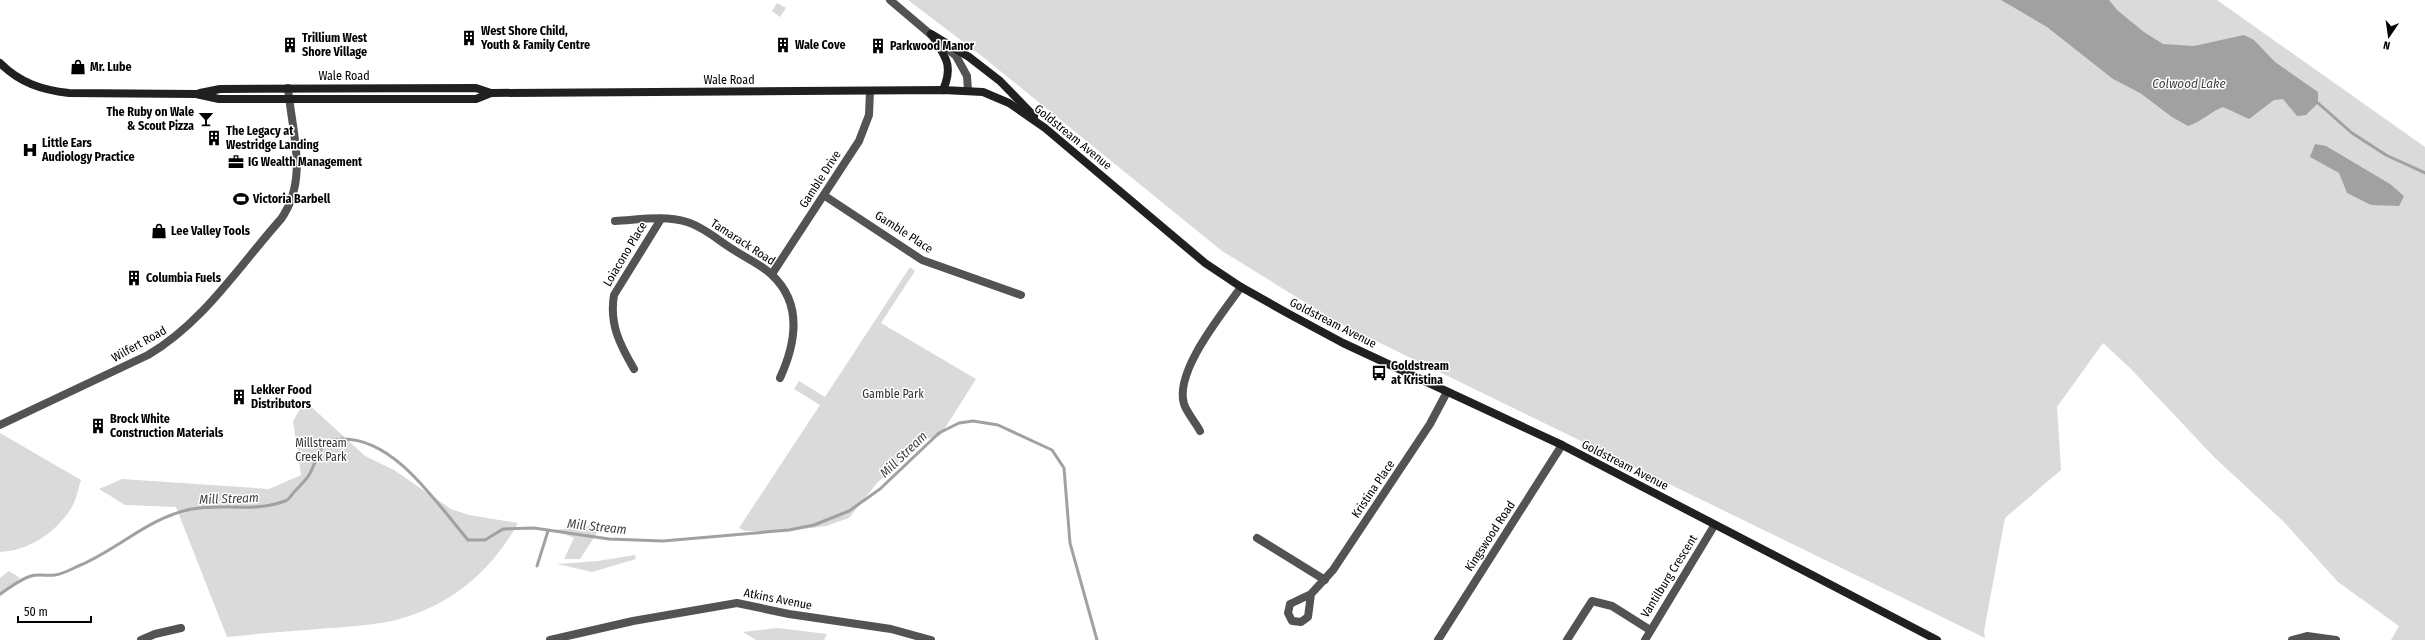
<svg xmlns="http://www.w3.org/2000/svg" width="2425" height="640" viewBox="0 0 2425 640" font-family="'Fira Sans Condensed',sans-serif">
<rect width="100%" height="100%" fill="#fff"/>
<g fill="#dadada">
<path d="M908,0H2217L2425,147V640H2391L2399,626L2338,582L2284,522L2214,457L2130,368L2103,343L2057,407L2061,470L2005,518L1984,631L1985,638L1337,322L1222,251L983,57Z"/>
<path d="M777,3L786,8L780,17L772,11Z"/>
<path d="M910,267L915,271L881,323L976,379L940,436L923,440L905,453L898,464L877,483L849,518L826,526L788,531H745L739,528L820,405L794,389L799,381L825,397Z"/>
<path d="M305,401L365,456L394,470L451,509L469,515L518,523C490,574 445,610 387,622C365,626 341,627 318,629C288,631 257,634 227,637L176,507L125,505L99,489L122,479L269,489L301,475L293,421Z"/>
<path d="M0,433L81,480C78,489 76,502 70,510C55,533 28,551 0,552Z"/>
<path d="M603,524L580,559H564L574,538L555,530Z"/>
<path d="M635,555L636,559L592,572L557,564L598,561Z"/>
<path d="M9,571L20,578L0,597V578Z"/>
<path d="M778,628L827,634L824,640H756L743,632Z"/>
</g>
<g fill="#a1a1a1">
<path d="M2001,0H2109L2117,10L2144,32L2163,44L2194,46L2244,35L2254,40L2275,62L2318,92V103L2306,115L2297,116L2283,99L2274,100L2249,119L2223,107C2210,112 2201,122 2188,126L2172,117L2140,93L2113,79L2047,27Z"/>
<path d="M2315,144L2326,146L2390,184L2404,196L2399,206L2371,205L2347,193L2339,173L2310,157Z"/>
</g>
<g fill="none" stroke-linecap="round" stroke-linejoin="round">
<g stroke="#a1a1a1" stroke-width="3">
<path d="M2318,103L2352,133L2386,155L2425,173"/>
<path d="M537,566L548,531"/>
<path d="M0,594C10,588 20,579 31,576C38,574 47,576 55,575C64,574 75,567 83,564C121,547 150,517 192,509C223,503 253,513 285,501C289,500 292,494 295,491C300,486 306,480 309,475C318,460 318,439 340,439C394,436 437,504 468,540H485L503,529L534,528L609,539L663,541L789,530L814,525L849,511L880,489L939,433L959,423L973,421L998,425L1052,450L1064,468L1070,543L1097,640"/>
</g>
<g stroke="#535353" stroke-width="8">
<path d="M825,196L922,260L1021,295"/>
<path d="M615,221C638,220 664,215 687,222C704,227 719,241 734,250C746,258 762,265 772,275C803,304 796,343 780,378"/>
<path d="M772,274L859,141L869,115L870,91"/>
<path d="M634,369C620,345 609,324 614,295L661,219"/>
<path d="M0,425L148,355C203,323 239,266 281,219C309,179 292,133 288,88"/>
<path d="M1200,431C1196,423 1187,413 1184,404C1174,371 1223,313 1241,287"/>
<path d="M1257,538L1325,580"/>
<path d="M1311,594L1308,617L1301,622L1292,621L1288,613L1290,604L1311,594L1333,570L1430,424L1447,392"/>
<path d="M141,640L155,634L181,628"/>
<path d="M1438,640L1562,445"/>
<path d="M1567,640L1592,601L1612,606L1650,630"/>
<path d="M1645,640L1714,526"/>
<path d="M2292,640L2307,636L2336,640"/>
</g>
<g stroke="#535353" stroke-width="8">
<path d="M890,0L956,56L967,76L968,90"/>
<path d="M550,640L633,621L737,603L789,614L891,629L931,640"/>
</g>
<g stroke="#202020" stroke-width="8">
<path d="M931,34L969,57L1000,81L1034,116"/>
<path d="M932,35C945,57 954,64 943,90"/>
<path d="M0,63C20,83 42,90 69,93L196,94L219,99H476L491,93L943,90L983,92L1009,103L1045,128L1205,263L1241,287L1289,314L1343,343L1562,445L1937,640"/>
<path d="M200,93L220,89L476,88L491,93"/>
</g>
</g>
<defs>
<symbol id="building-bare" viewBox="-9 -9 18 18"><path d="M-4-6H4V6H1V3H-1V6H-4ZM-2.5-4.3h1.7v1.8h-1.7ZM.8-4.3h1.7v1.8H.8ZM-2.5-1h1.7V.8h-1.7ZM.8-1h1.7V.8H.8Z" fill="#000" stroke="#fff" stroke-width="2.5" paint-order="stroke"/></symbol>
<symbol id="shop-bare" viewBox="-9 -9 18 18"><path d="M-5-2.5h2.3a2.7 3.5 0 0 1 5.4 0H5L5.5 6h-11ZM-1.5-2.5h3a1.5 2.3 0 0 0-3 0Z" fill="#000" stroke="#fff" stroke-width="2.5" paint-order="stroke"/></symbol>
<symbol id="bar-bare" viewBox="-9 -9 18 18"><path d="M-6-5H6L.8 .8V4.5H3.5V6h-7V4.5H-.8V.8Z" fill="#000" stroke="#fff" stroke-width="2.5" paint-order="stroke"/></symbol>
<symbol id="hospital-bare" viewBox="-9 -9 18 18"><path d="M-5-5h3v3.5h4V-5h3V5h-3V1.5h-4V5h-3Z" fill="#000" stroke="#fff" stroke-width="2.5" paint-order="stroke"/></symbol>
<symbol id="office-bare" viewBox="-9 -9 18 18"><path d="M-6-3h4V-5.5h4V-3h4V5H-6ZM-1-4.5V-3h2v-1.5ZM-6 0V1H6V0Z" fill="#000" stroke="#fff" stroke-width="2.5" paint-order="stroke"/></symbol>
<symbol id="stadium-bare" viewBox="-9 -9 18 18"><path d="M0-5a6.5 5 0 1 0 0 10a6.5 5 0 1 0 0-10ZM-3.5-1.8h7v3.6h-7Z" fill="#000" stroke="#fff" stroke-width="2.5" paint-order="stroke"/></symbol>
<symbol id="bus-bare" viewBox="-9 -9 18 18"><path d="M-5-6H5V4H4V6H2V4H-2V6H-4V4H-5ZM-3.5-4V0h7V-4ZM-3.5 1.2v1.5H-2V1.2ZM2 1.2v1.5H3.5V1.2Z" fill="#000" stroke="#fff" stroke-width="2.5" paint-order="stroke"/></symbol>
</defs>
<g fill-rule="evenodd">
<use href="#building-bare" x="458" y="27" width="22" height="22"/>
<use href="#building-bare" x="279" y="34" width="22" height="22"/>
<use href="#building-bare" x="772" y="34" width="22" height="22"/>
<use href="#building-bare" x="867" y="35" width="22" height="22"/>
<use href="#shop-bare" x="67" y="56" width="22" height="22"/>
<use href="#bar-bare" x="195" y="108" width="22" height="22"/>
<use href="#building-bare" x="203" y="127" width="22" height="22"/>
<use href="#hospital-bare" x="19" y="139" width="22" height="22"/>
<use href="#office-bare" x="225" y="151" width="22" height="22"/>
<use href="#stadium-bare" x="230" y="188" width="22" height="22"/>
<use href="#shop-bare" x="148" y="220" width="22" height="22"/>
<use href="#building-bare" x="123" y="267" width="22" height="22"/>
<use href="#bus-bare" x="1368" y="362" width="22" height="22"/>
<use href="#building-bare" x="228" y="386" width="22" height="22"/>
<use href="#building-bare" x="87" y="415" width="22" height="22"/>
</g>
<g text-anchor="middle" stroke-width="3" stroke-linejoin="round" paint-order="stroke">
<g font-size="12" font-weight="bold" fill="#000" stroke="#fff" text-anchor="start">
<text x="481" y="35">West Shore Child,<tspan x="481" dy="14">Youth &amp; Family Centre</tspan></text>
<text x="302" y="42">Trillium West<tspan x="302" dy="14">Shore Village</tspan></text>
<text x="795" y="49">Wale Cove</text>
<text x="890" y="50">Parkwood Manor</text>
<text x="90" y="71">Mr. Lube</text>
<text x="194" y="116" text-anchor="end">The Ruby on Wale<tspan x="194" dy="14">&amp; Scout Pizza</tspan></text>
<text x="226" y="135">The Legacy at<tspan x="226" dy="14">Westridge Landing</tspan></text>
<text x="42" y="147">Little Ears<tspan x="42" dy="14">Audiology Practice</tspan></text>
<text x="248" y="166">IG Wealth Management</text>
<text x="253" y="203">Victoria Barbell</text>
<text x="171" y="235">Lee Valley Tools</text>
<text x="146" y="282">Columbia Fuels</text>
<text x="1391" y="370">Goldstream<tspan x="1391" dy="14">at Kristina</tspan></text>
<text x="251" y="394">Lekker Food<tspan x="251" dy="14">Distributors</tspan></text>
<text x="110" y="423">Brock White<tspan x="110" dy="14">Construction Materials</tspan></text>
</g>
<g font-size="12" fill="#000" stroke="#fff">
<text x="344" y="80">Wale Road</text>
<text x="729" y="84">Wale Road</text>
<text transform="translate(1073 137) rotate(39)" y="4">Goldstream Avenue</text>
<text transform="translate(820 179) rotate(-57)" y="4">Gamble Drive</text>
<text transform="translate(904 232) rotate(33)" y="4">Gamble Place</text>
<text transform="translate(743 242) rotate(33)" y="4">Tamarack Road</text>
<text transform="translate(625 254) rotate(-59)" y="4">Loiacono Place</text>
<text transform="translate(1333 323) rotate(27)" y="4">Goldstream Avenue</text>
<text transform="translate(139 344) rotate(-29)" y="4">Wilfert Road</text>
<text transform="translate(1625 465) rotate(27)" y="4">Goldstream Avenue</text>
<text transform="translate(1373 489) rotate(-56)" y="4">Kristina Place</text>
<text transform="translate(1490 536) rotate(-57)" y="4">Kingswood Road</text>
<text transform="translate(1669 576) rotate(-58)" y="4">Vantilburg Crescent</text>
<text transform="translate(778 599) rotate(11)" y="4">Atkins Avenue</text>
</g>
<g font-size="12" fill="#313131" stroke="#fff">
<text x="893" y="398">Gamble Park</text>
<text x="321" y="447">Millstream<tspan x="321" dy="14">Creek Park</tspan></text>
</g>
<g font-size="13" font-style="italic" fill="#424242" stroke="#fff">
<text x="2189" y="88">Colwood Lake</text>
<text transform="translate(903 454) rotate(-44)" y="5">Mill Stream</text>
<text transform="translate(229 498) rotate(-2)" y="5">Mill Stream</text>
<text transform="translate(597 526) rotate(6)" y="5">Mill Stream</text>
</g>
</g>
<g transform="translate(2389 36) rotate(193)" stroke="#ffffff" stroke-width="3" paint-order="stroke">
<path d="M0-3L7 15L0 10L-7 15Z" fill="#000000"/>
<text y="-6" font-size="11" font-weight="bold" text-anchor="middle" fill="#000000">N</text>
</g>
<path d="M18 616v6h73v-6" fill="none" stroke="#000000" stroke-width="2"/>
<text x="24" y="616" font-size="12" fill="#000000" stroke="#ffffff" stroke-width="3" paint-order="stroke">50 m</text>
</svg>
